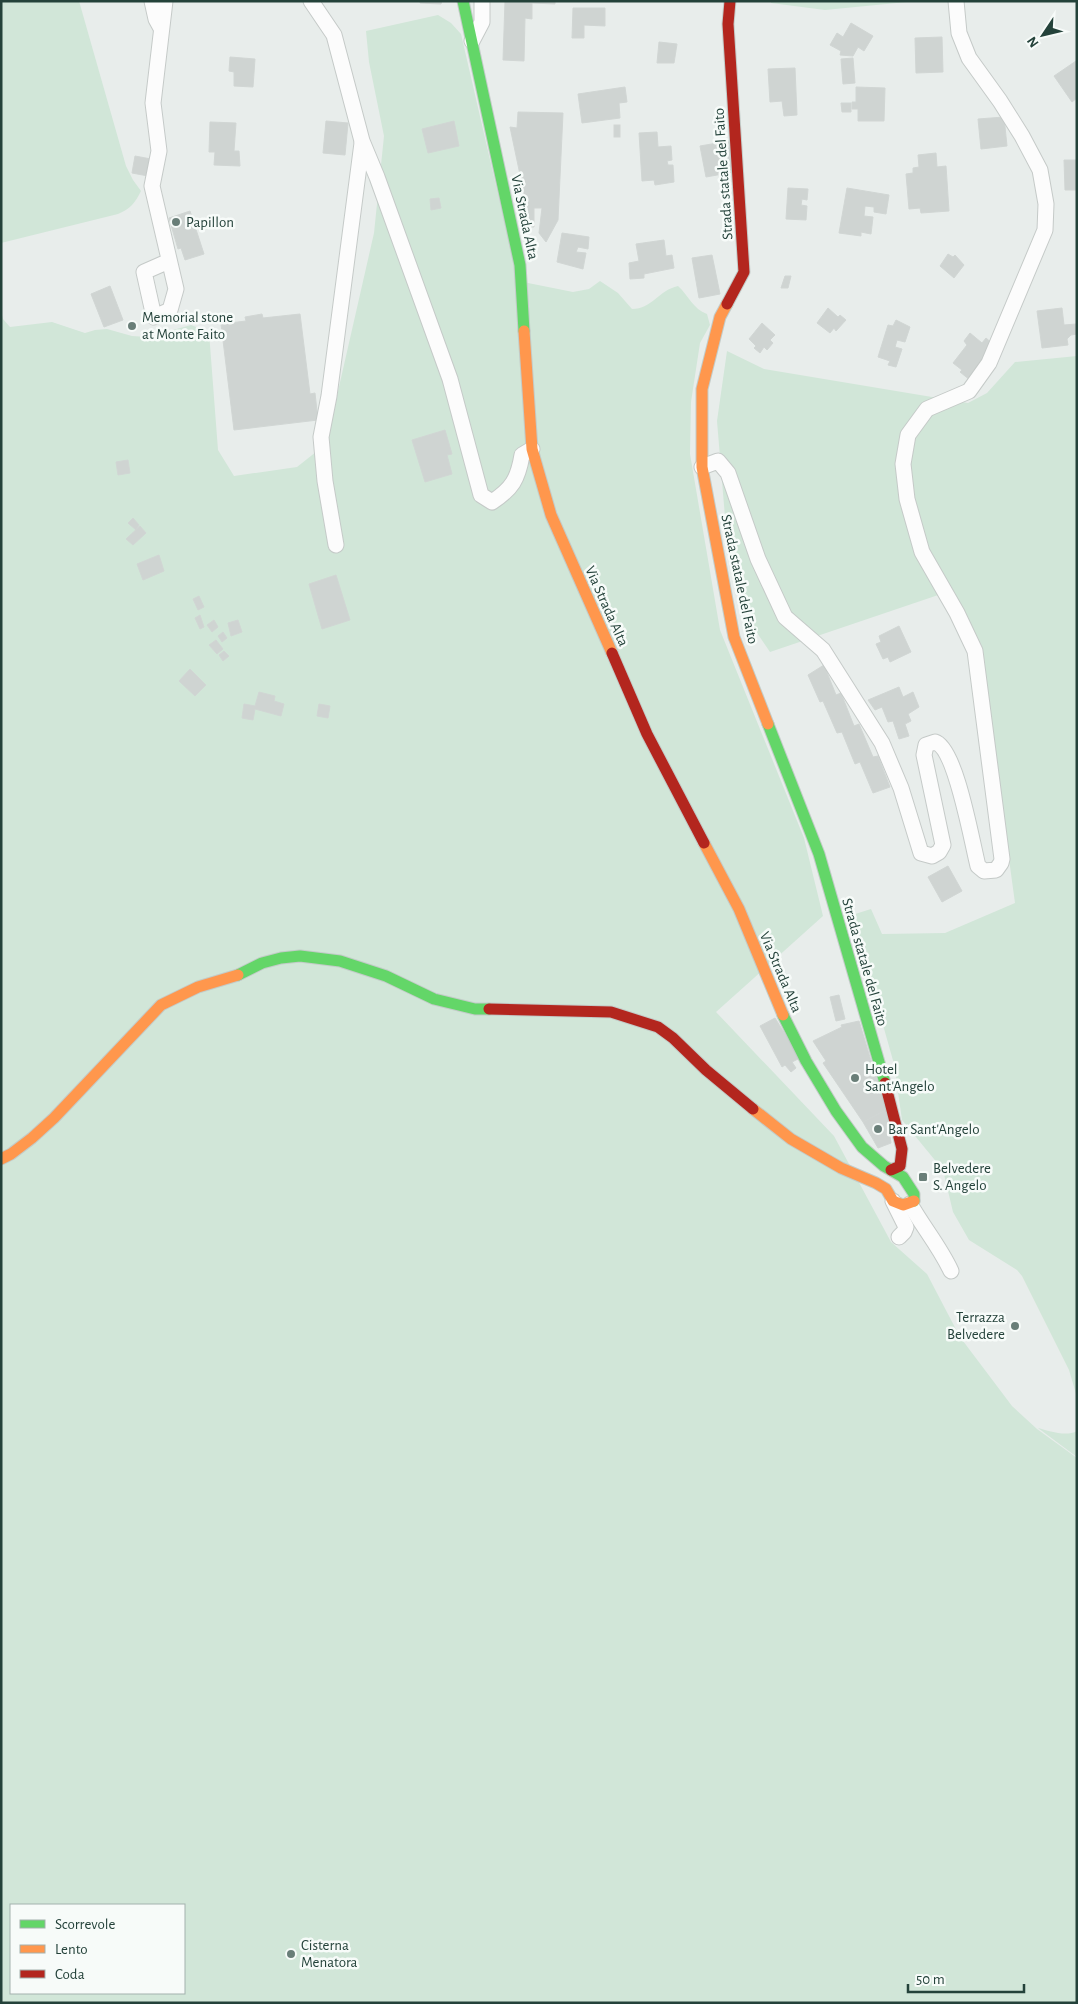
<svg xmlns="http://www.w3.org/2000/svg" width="1078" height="2004" viewBox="0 0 1078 2004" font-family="'Alegreya Sans',sans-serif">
<rect width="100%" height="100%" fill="#e8edeb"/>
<g fill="#d1e6d8" fill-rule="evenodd">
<path d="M1,1H79L126,166L133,180L141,191C135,203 130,209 118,214L1,243Z"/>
<path d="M771,1H917L825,10L771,3Z"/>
<path d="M438,15L451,23L461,34L518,281L573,292L589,289L600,281L618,293L632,309C652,309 659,290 678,286C689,296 693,309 707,314L710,325L700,343L691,402L690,454L720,630L804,838L823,916L716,1012L834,1136L891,1242L927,1274L960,1337L1012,1406L1037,1429L1077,1458V2003H1V312L3,319L10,327L52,322L85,333L95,330L107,329L132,336L148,337L191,325L209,332L218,450L234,476L297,467L326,444L374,233L384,136L369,62L366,31ZM11,1905H184V1993H11Z"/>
<path d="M727,351L764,369L968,403L987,393L1015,362L1077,356V1397L1069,1370L1022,1276L1017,1270L969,1240L953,1212L943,1170L902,1120L894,1064L852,915L871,909L882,934L945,933L1015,903L989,713L982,646L953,590L770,652L749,621L726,529L717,421Z"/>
<path d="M1038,1428C1049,1431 1066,1437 1077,1431V1457Z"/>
</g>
<g fill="#cfd4d2" stroke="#d1d6d4">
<path d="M420,1H442L441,4L420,3Z"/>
<path d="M505,1H555V4L532,3V19L525,18L524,61L503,60Z"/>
<path d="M573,8H605V26L584,25V38H572Z"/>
<path d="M851,23L873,36L864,51L858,47L853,56L840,55L841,51L830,45L837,33L843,37Z"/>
<path d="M942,37L943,72L916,73L915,38Z"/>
<path d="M659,42L677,44L674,63H657Z"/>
<path d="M230,57L255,59L253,87L234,86V72L229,71Z"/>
<path d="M853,58L855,83L843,84L841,59Z"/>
<path d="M1076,61L1077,98L1072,102L1054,76Z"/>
<path d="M795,68L797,115L784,116L782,101L770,102L768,69Z"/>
<path d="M625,87L627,102L619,103L620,118L582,123L578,94Z"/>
<path d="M856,87L885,88L884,121H858V109H852V102H856Z"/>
<path d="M841,103H851V112H842Z"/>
<path d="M518,112L563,113L558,220L546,242L539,233L542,208H534V227H531L510,127L517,128Z"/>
<path d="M1004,117L1007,146L981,149L978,119Z"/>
<path d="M326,121L348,123L345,155L323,153Z"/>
<path d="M454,121L459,146L428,153L422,129Z"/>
<path d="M210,122L236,123L234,151H239L240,166L214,165L215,152H209Z"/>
<rect x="614" y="125" width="6" height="12"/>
<path d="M657,132L658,147L671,146L672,160L667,161L668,165H673L674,182L655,185L654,180L642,181L639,133Z"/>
<path d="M729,141L734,172L706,177L700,146Z"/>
<path d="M936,153L937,167L946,166L949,211L921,213L920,208L909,209L906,174L913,173V168L919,167L918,155Z"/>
<path d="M135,156L151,159L148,176L132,173Z"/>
<path d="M1064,160H1077V190H1065Z"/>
<path d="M788,188L808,189L807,200L802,199L801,205L807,206L806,220L786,219Z"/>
<path d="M847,188L889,195L886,214L874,212V207L865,206L864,216L873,217L871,234L861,232V236L839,233Z"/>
<path d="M439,198L441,208L431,210L430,199Z"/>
<path d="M190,211L204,254L185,260L181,248L178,249L169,218Z"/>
<path d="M562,233L589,237L588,249L578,247L576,252L586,253L583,269L557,262Z"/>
<path d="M664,240L666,256L672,255L674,268L644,274V278L630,279L629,263L639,261L636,244Z"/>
<path d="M948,254L953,257L955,255L964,265L954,278L940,266Z"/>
<path d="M712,255L720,294L699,298L692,258Z"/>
<path d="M785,276H791L788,288H781Z"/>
<path d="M110,286L123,320L104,327L91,294Z"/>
<path d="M828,308L838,317L840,315L846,320L836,331L834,328L830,333L817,323Z"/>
<path d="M1062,308L1064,325L1076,324L1077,334L1071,335L1067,339L1068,345L1042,348L1037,311Z"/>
<path d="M262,314L263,318L300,314L310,394L315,393L318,420L234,430L221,324L246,321L245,317Z"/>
<path d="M896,320L910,327L905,342L897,340L895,347L902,349L896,367L888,365L890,361L878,357L888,325L893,326Z"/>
<path d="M762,323L775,335L770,340L773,343L767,350L764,347L760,353L754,348L756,346L749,339Z"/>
<path d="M970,333L982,343L986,338L994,345L970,380L960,372L962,370L953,363L967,345L964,341Z"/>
<path d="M445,430L452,454L447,455L452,474L425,482L412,440Z"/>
<path d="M128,460L130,473L118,475L116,462Z"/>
<path d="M133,518L139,525L136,530L128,523Z"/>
<path d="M140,526L146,533L133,545L126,539Z"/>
<path d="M159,555L164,571L143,580L137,564Z"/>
<path d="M336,575L350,620L322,629L309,584Z"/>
<path d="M199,596L204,607L198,610L193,599Z"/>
<path d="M200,615L204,627L200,629L195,618Z"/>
<path d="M214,620L218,627L212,632L207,625Z"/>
<path d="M238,620L242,632L231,636L228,623Z"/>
<path d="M899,626L911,652L890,662L888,657L883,659L876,644L881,642L879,636Z"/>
<path d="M223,632L227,638L222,642L218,636Z"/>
<path d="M216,640L223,649L217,654L209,645Z"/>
<path d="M224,651L229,656L223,661L219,655Z"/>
<path d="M824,665L836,695L841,693L854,726L859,724L873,757L878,756L890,787L873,793L860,762L855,764L842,732L837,733L823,701L820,702L808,675Z"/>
<path d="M190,669L206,685L195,696L179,681Z"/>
<path d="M899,687L903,697L913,692L919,707L908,714L911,721L905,724L909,736L899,739L893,721L888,722L882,707L875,710L868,700Z"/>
<path d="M259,692L275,696L274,701L284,704L281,716L255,709L253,720L242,718L244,704L255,706Z"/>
<path d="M319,704L330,706L328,718L317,716Z"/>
<path d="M948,866L962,891L942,902L928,877Z"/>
<path d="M839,995L845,1019L836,1021L830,997Z"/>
<path d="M775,1018L800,1058L792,1062L796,1068L791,1072L785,1065L782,1067L760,1026Z"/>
<path d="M859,1021L886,1110L863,1122L823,1063L826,1061L813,1041L842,1027L841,1025Z"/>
<path d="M886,1110L891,1143L878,1148L863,1122Z"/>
</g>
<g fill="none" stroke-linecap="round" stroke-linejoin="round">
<defs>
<g id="street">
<path d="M152,1L156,19L161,28"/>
<path d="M165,1L153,103L159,151L152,186L176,289L170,310L154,317L144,272L169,261"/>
<path d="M311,1L334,35L362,141L377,177L450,379L481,495L492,502C512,489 518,479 522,455L532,449"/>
<path d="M472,41L482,22V1"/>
<path d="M702,467L718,461L728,473L758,559L785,617L823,650L882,743L901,788L921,853L932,856L939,852L943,845L924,755L926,745L935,742C956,748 972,843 978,866L984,871L996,870L1001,863L1002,859L975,651L957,613L922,552L907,499L903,464L908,435L927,409L969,391L989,363L1045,230L1046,204L1040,170L1022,136L1000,101L969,58L959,33L956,1"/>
<path d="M336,545L325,481L321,437L329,396L362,143"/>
<path d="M893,1201L906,1227L904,1232L899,1237"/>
<path d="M910,1204C923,1227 940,1247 951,1271"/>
</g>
<g id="fast">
<path d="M463,1L520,265L524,331"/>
<path d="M768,724L819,854L885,1083"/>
<path d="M238,975L262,963L281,958L300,956L340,961L386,976L434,999L475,1009H489"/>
<path d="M783,1015L806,1061L836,1111L862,1147L884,1166L903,1177L914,1194V1201"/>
</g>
<g id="slow">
<path d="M727,304L720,317L702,389V467L734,637L768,724"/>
<path d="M524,331L532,449L551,515L612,653"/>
<path d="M704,843L739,909L783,1015"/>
<path d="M753,1109L791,1139L841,1168L876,1183L886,1189L893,1201L903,1205L914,1201"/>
<path d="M1,1159L11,1154L32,1138L54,1118L161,1005L198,987L238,975"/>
</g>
<g id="jam">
<path d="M727,304L744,272L728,24L730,1"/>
<path d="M612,653L647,734L704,843"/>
<path d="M489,1009L611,1012L658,1027L673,1038L706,1070L753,1109"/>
<path d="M885,1083L902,1149L900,1166L891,1170"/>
</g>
</defs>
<use href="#street" stroke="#c5cac8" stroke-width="17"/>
<use href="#fast" stroke="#c3cbc8" stroke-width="13"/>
<use href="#slow" stroke="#c3cbc8" stroke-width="13"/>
<use href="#jam" stroke="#c3cbc8" stroke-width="13"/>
<use href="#street" stroke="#fcfcfc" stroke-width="15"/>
<use href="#fast" stroke="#63d668" stroke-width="11"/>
<use href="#slow" stroke="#ff974d" stroke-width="11"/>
<use href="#jam" stroke="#b3261e" stroke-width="11"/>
</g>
<g fill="#697e78" stroke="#f7fbf9" stroke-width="2">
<circle cx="176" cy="222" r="5"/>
<circle cx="132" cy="326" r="5"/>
<circle cx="855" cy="1078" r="5"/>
<circle cx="878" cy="1129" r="5"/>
<rect x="918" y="1172" width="10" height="10" rx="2.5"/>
<circle cx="1015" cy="1326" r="5"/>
<circle cx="291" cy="1954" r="5"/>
</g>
<g text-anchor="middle" stroke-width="5" stroke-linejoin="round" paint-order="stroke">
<g font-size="15" fill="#24423a" stroke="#f7fbf9">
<text transform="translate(723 174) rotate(-94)" y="5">Strada statale del Faito</text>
<text transform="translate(525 217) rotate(78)" y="5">Via Strada Alta</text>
<text transform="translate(740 579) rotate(78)" y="5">Strada statale del Faito</text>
<text transform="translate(607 606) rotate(66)" y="5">Via Strada Alta</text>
<text transform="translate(865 962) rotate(74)" y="5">Strada statale del Faito</text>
<text transform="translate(781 972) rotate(67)" y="5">Via Strada Alta</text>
</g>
<g font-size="15" fill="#24423a" stroke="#f7fbf9" text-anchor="start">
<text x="186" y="227">Papillon</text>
<text x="142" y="322">Memorial stone<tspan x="142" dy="17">at Monte Faito</tspan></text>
<text x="865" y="1074">Hotel<tspan x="865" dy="17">Sant'Angelo</tspan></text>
<text x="888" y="1134">Bar Sant'Angelo</text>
<text x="933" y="1173">Belvedere<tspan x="933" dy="17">S. Angelo</tspan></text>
<text x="1005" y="1322" text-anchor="end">Terrazza<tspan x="1005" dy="17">Belvedere</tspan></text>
<text x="301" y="1950">Cisterna<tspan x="301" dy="17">Menatora</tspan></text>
</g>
</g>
<rect width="1078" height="2004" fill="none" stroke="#24423a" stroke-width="5"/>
<rect x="10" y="1904" width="175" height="90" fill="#f7fbf9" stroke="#a3b1ad"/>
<rect x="20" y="1920" width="25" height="8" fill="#63d668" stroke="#a3b1ad"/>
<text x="55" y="1929" font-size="15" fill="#24423a">Scorrevole</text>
<rect x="20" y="1945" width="25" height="8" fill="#ff974d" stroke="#a3b1ad"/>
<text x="55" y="1954" font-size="15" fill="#24423a">Lento</text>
<rect x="20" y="1970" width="25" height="8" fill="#b3261e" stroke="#a3b1ad"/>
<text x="55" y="1979" font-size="15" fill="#24423a">Coda</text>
<g transform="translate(1043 35) rotate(235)" stroke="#f7fbf9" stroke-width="4" paint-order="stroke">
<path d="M0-4L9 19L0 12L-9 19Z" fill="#24423a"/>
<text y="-8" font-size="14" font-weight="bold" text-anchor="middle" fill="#24423a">N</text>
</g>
<path d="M908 1984v8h116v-8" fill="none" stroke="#24423a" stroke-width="2.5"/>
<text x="916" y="1984" font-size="15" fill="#24423a" stroke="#f7fbf9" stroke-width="4" paint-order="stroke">50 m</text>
</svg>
